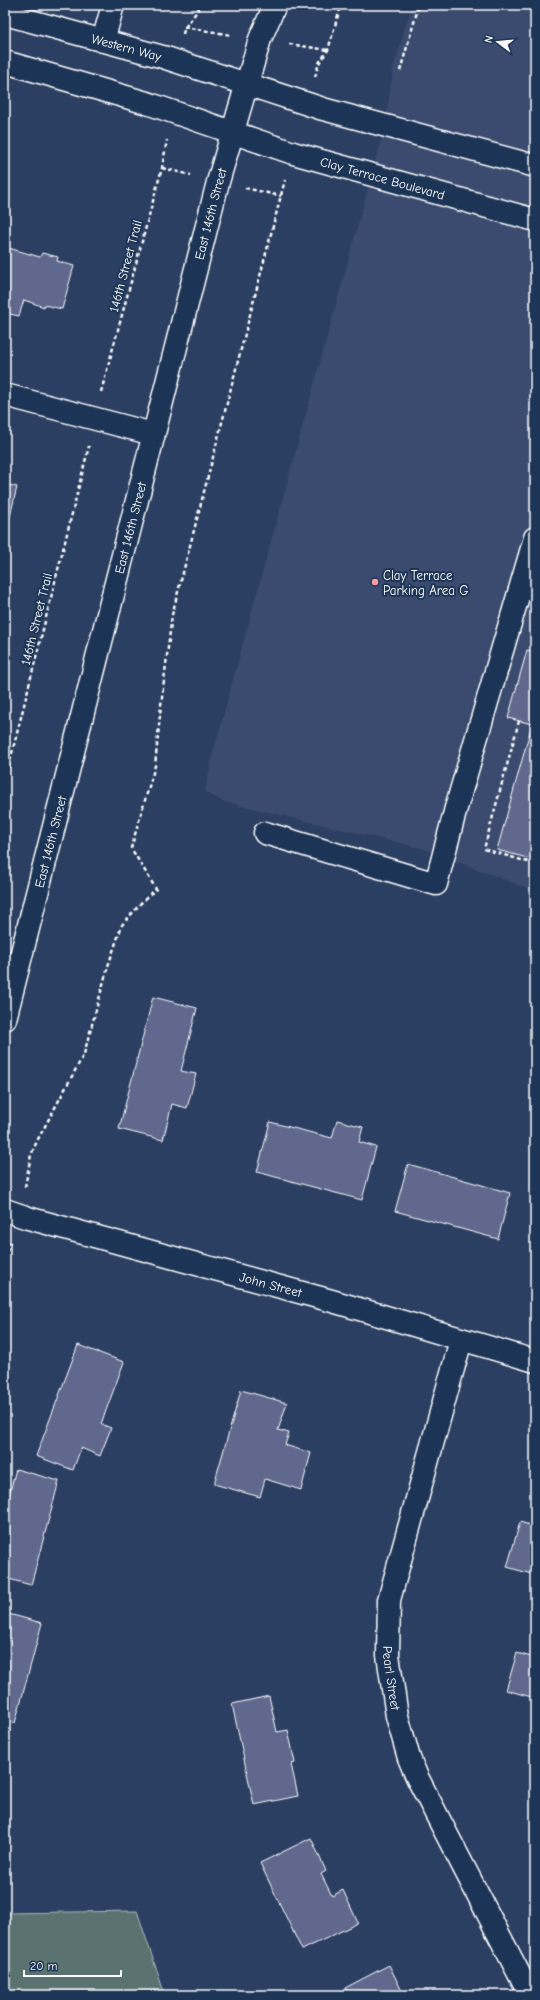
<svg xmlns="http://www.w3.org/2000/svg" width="540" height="2000" viewBox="0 0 540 2000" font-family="'Comic Neue',sans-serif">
<rect width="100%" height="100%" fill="#2b3f62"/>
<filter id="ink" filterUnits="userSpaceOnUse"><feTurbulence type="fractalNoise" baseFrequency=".025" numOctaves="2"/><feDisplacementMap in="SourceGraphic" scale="8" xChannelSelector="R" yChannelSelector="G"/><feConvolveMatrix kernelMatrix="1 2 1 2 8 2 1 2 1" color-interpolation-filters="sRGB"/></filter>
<g filter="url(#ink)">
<path fill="#3b4b6f" d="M412,5H535V891L421,848L222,801L205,792L214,749L385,126L393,70Z"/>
<path fill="#5a7370" stroke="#acb9b8" d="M137,1911L165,1995H5V1913Z"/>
<g fill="#61678d" stroke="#fff">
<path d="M5,247L40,257L42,253L58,257L57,261L74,266L62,309L44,305V307L24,300L19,316L5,313Z"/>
<path d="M5,484L17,487L9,521L5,520Z"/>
<path d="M527,650L535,652V860L497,850L532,724L508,718Z"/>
<path d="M153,997L197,1008L181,1071L196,1074L187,1108L172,1104L163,1140L119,1129Z"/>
<path d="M337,1120L363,1127L359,1142L376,1147L362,1200L257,1172L270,1122L332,1138Z"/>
<path d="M408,1164L510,1193L498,1239L395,1211Z"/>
<path d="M78,1345L124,1362L101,1424L111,1428L100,1456L81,1448L73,1470L36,1456Z"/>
<path d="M241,1390L287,1403L278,1430L289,1433L285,1445L311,1453L301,1490L265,1479L260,1497L214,1484Z"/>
<path d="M16,1469L59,1481L31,1585L5,1578V1510Z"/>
<path d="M535,1520V1575L507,1567L520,1522L533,1526Z"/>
<path d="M5,1613L42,1623L15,1723L5,1721Z"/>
<path d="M517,1653L535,1658V1698L506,1690Z"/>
<path d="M269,1696L277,1732L288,1730L295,1763L291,1764L298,1796L254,1805L232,1704Z"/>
<path d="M311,1838L326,1871L321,1874L332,1896L343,1890L358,1923L302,1950L260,1863Z"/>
<path d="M389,1965L404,1995H348L345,1988Z"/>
</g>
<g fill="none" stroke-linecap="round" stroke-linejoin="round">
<defs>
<g id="minor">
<path id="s1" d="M5,14L163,57L323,109L535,166"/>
<path d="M103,41L113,5"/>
<path id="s2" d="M5,62L147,103L293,153L535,220"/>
<path d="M5,395L153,434"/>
<path d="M265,833L436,884L456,808L535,538"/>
<path id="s3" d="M5,1210L28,1218L332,1301L535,1361"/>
<path id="s4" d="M461,1340L389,1600L388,1655L397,1716L409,1758L417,1777L530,1995"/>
</g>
<g id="major">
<path id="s5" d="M5,1019L218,182L260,39L275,5"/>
</g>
</defs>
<use href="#minor" stroke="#fff" stroke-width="25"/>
<use href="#major" stroke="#fff" stroke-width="25"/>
<g stroke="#fff" stroke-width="2.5" stroke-dasharray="4 3" stroke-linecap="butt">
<path d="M184,27L232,35"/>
<path d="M183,34C185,23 196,16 200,5"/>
<path d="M289,44L328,50"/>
<path d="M400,71L419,5"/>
<path d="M315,77L319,63L328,50L341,5"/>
<path d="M162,168L191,175"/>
<path d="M245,188L281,196"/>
<path d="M101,392L162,168L167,140"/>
<path d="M519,721L484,849L535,864"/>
<path d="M5,781L89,446"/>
<path d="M25,1187L31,1155L37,1141L84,1054L108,966L122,925L141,903L156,889L131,848L155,766L161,705L172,615L285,180"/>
<path d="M5,1258L10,1242"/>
</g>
<use href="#minor" stroke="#1d3557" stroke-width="22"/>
<use href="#major" stroke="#1d3557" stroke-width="22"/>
</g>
</g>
<circle fill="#ff9aa2" stroke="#1d3557" stroke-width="1.5" cx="375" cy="582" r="4"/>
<g text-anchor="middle" stroke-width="4" stroke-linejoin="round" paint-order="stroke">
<g font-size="13" fill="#fff" stroke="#1d3557">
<text dy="5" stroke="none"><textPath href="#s1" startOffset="126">Western Way</textPath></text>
<text dy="5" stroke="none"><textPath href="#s2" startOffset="395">Clay Terrace Boulevard</textPath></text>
<text dy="5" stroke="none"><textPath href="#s5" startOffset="831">East 146th Street</textPath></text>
<text transform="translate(125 266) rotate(-75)" y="5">146th Street Trail</text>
<text dy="5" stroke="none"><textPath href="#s5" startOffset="507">East 146th Street</textPath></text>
<text transform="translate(36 619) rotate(-76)" y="5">146th Street Trail</text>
<text dy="5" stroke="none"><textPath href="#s5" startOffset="183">East 146th Street</textPath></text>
<text dy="5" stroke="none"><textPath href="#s3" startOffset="276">John Street</textPath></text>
<text dy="5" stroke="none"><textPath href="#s4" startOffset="348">Pearl Street</textPath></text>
</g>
<g font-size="13" fill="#fff" stroke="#1d3557" text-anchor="start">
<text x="383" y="580">Clay Terrace<tspan x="383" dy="15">Parking Area G</tspan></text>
</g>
</g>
<rect width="540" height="2000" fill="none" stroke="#1d3557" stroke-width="20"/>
<rect x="10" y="10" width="520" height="1980" fill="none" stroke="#fff" stroke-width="1.5" filter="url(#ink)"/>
<g transform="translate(498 42) rotate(286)" stroke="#1d3557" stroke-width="3" paint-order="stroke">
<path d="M0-3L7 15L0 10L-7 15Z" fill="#ffffff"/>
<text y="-6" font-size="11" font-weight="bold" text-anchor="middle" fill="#ffffff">N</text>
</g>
<path d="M24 1970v6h97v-6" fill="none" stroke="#ffffff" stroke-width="2"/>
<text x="30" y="1970" font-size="12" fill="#ffffff" stroke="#1d3557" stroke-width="3" paint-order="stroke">20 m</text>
</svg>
